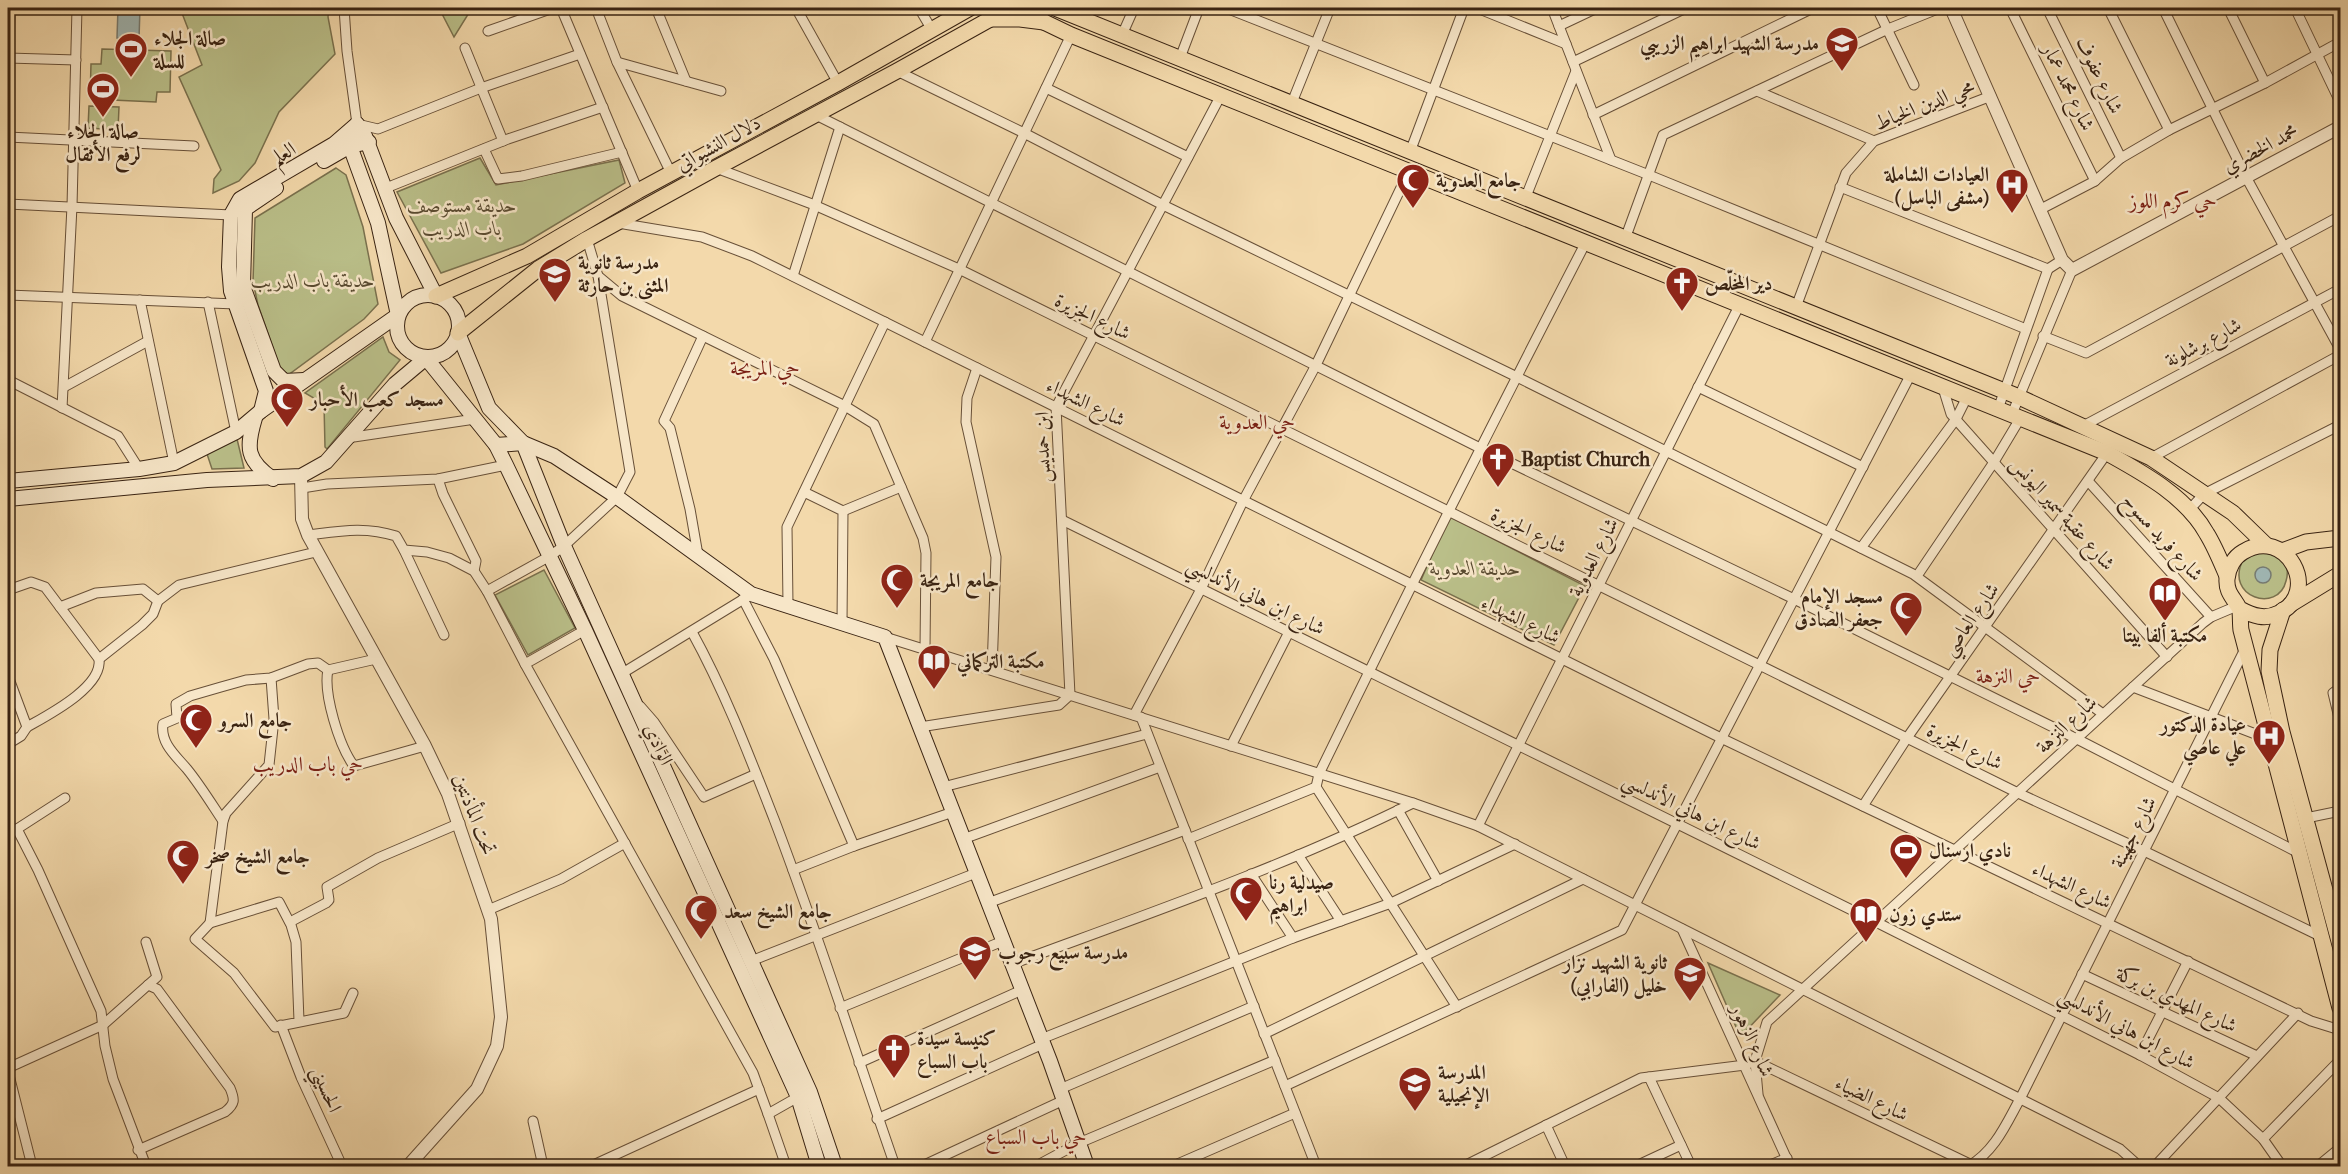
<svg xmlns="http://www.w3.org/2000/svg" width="2348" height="1174" viewBox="0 0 2348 1174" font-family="'IM FELL French Canon',Amiri,serif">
<rect width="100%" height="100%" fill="#f3d9ab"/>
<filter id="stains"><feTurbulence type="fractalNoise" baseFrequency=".00333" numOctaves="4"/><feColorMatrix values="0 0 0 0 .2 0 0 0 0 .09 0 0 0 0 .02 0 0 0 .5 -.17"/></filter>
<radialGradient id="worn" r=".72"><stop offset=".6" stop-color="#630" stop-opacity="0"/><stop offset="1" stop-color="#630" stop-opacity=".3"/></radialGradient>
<g fill="#babf89" stroke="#7a714e" stroke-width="1.5">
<path d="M180,8H329L328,17L335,54L279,112L255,163L239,181L213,193L214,179L221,170L179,77L202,65Z"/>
<path d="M439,8H472L454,37Z"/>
<path d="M102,49L171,51L170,92H157L156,102L90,99L91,64H101Z"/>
<path d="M89,106L119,107L118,130L88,128Z"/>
<path d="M480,158L496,185L619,160L625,183L523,244L441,273L397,192Z"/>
<path d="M336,168L346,175L363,227L378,304L364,319L288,375L281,371L258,305L253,282L255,218Z"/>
<path d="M383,337L389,352L400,360L327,449L325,447L324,404L305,393Z"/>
<path d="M237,439L244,468L212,469L207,454Z"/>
<path d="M1449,516L1585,586L1554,645L1421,580Z"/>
<path d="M2264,549C2270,553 2280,557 2284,562C2288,567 2288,575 2286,581C2278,614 2224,597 2243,560Z"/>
<path d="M544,570L575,628L528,655L495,595Z"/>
<path d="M1708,963L1780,995L1741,1036H1740Z"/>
</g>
<g fill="#a0b7b4" stroke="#777c73" stroke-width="1.5">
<path d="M118,8H140L139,39L117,38Z"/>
<circle cx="2263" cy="575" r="8"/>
</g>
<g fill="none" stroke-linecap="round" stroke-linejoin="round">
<defs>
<g id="minor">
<path d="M344,8L347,51L357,124L378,129L481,88L580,54"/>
<path d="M561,8L638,191"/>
<path d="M596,8L617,62"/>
<path d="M656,8L686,81"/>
<path d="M796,8L838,83"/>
<path d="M919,8L932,30"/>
<path d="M1226,8L1649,175L2026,329"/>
<path d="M1477,8L1566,44"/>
<path d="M1552,8L1611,160"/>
<path d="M1877,8L1914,85"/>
<path d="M2010,8L2095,181"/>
<path d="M2047,8L2121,158"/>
<path d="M2108,8L2169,130"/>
<path d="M2163,8L2246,177L2340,349"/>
<path d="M2228,8L2265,83"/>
<path d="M2295,8L2340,102"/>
<path d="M1559,26L1597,8"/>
<path d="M488,31L553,8"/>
<path d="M1122,35L1134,8"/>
<path d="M465,48L503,141"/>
<path d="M8,58L76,60"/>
<path d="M1180,58L1199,8"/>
<path d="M1573,62L1686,8"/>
<path d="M897,71L1024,133L1163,205L1517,377L1913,574L2103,714"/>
<path d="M8,76L10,8"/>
<path d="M1046,88L1188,157"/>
<path d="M1757,91L1874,141"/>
<path d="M1291,105L1330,8"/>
<path d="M816,115L1480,448L1794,599L2077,739L2299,853"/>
<path d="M1593,115L1813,8"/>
<path d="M8,137L194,146"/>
<path d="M484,149L498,179L522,176L622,152"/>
<path d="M1410,152L1464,8"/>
<path d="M716,168L812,204L959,269L2018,793L2144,851L2322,937"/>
<path d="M671,173L617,62L721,91"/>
<path d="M1840,187L2048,269L2062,260"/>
<path d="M386,188L508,139L603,107"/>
<path d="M1525,199L1576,71"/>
<path d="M8,204L231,215"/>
<path d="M2041,209L2095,181L2121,158L2169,130L2265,83L2340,42"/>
<path d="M618,223L702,237L752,256L1721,738L2311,1021L2340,1030"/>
<path d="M1625,239L1663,135L1888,29L1940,8"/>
<path d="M598,276L622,296L845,406L874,424L923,538L926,553L925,649"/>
<path d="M793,276L840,127"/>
<path d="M8,295L236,304"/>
<path d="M140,300L174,463"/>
<path d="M208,302L236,432"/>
<path d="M1796,307L1846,173L1874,141L1991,96"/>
<path d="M2043,336L2086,353L2340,216"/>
<path d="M925,342L1071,35"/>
<path d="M977,368L967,398L966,422L996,557L992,670"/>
<path d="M8,380L118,436L139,469"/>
<path d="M64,387L148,341"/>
<path d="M1698,387L1863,467"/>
<path d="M1943,388L1951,414L2167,657"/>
<path d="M62,408L72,206L77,8"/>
<path d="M1998,409L2048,269"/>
<path d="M2012,414L2072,270"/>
<path d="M2083,426L2340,289"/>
<path d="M347,438L475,419"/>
<path d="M2151,458L2340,355"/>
<path d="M438,479L443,494L476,561L474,571"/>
<path d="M2088,481L2211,617"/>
<path d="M302,488L327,484L438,479L506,465"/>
<path d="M804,492L843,511L842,623"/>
<path d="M2189,510L2204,494L2340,425"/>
<path d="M843,511L901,487"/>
<path d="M1062,520L1878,923L2140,1055L2219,1098L2263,1139L2282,1166"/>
<path d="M308,535C340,531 365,526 396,536L404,550L427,552L449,558L474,571L487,591L525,664"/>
<path d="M1861,548L1956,419L1967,397"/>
<path d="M404,550L444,635"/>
<path d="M698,555L690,509L670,428L664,421L703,336"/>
<path d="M1917,576L1994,462L2021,417"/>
<path d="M8,590L31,582L45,587L99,659C103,687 48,715 27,727L8,676"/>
<path d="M487,591L550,556L564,546L617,497L630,472L598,276L587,239"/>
<path d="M743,599L774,659L854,846L793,870"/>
<path d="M788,605L787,527L885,322"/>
<path d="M60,607L96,593L143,589L158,601"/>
<path d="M585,630L525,664L753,1073L768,1114L798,1097"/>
<path d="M692,632C725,692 749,755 774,819C818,934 855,1051 895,1166"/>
<path d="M885,637L1413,803L1478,826L2120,1149L2139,1166"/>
<path d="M99,659L142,625L153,614L158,601L179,585L316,552"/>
<path d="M328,670C323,693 339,746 354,766L425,746"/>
<path d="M621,674L747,597"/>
<path d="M2133,687L2271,740"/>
<path d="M2340,688L2333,693L2340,722"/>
<path d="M640,706L654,722L704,797L756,774"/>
<path d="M1134,715L1201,589L1243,501L1316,365L1409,171"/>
<path d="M1141,717L1316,1166"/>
<path d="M920,727L1059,705L1070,695L1056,407L1221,95"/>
<path d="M8,744L21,736L27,727"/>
<path d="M1231,746L1289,632"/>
<path d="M943,787L1147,734"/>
<path d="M1863,806L1907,738L2107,453"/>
<path d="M1398,810L1438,881"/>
<path d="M2306,818L2340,811"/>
<path d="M223,821C211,803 200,785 187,769C176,756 160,743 163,724L177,718L176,704L190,696L221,687L246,680L271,678L308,664L318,663L328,670L376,659"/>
<path d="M1478,826L1740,304"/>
<path d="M17,829L38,870L101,1011L105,1046L113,1079L146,1166"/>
<path d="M8,831L17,829L65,798"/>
<path d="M963,839L1160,767"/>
<path d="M1188,839L1316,787"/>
<path d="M854,846L953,812"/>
<path d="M1298,855L1341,921"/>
<path d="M1251,874L1293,938"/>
<path d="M988,903L1185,830"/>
<path d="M488,910L561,879L625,843"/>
<path d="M290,922L326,903L329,900L327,887L378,858L460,823"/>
<path d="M210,923L223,821L226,813L269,765L274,719L271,678"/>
<path d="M1682,929L1790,1166"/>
<path d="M751,961L976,873"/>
<path d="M1012,964C1147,914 1284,867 1413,803"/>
<path d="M2082,974L2257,1056"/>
<path d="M1457,1007L1316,787L1319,774C1406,595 1495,418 1586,242"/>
<path d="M840,1008L1003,941"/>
<path d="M299,1021L296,942L291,925L279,902L210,923L195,939L234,973L275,1027L344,1013L353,993"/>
<path d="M281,1025L301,1077L342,1166"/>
<path d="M1264,1034L1583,879"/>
<path d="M1041,1039L1293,938L1391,903L1515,844"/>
<path d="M2140,1055L2188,961"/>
<path d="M859,1063L1022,990"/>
<path d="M8,1068L103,1025L157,977L146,942"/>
<path d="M8,1071L32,1166"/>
<path d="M1649,1077L1691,1166"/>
<path d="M1285,1086L1622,930L1911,374"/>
<path d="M1060,1089L1254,1006"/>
<path d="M1758,1094L1755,1061L1767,1022L2203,623L2211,617L2237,606"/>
<path d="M768,1114L786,1166"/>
<path d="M877,1119L1043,1044"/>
<path d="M533,1121L543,1166"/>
<path d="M1546,1125L1565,1166"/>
<path d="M2263,1139L2340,1060"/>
<path d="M138,1150L225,1112C235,1104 235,1100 230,1088L157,989L148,985"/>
<path d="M591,1166L759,1089"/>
<path d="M922,1166L1064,1100"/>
<path d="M1036,1166L1079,1143L1275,1060"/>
<path d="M1173,1166L1295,1113"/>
<path d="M1464,1166L1641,1078L1745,1065L1755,1061L1974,1166"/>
<path d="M1636,1166L1681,1145"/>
<path d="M1768,1166L1787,1158"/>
<path d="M1969,1166C1995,1151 2006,1124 2020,1099L2246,647"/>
<path d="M2155,1166L2298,1013"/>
<path d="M2318,1166L2340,1148"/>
</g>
<g id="tertiary">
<path d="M1951,8L2062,260L2072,270L2340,127"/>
<path d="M301,476L302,519L308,535L425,746L448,794L491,919L501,1017L497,1046L477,1089L408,1166"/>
</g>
<g id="secondary">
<path d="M365,136L396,218L436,296"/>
<path d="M324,161L350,146L369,142"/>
<path d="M276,188L245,209L243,286L274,371L284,381L304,380"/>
<circle cx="428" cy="326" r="31"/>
<path d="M458,333L489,408L523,443L554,456L617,497L751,594L885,637L1050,1061L1087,1166"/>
<path d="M261,411L266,391L231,291L229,267L231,215L240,199L334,144L357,124"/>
<path d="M255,418C246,448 246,460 273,479"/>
<path d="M496,445L523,443L564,546L810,1092L835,1166"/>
<path d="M8,481L139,469L174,463L236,432L261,411L398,315L378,223L350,146L357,124"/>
<path d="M8,499L207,480L301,476L326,462L395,384L426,358L496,445L506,465L585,630L798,1097L819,1166"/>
</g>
<g id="primary">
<path d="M436,296L527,256L638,191L838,83L970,8"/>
<path d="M458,333L538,269L587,239L716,168L897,71L1010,8"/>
<path d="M2282,551L2306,542L2340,538"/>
<path d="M2291,604L2340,574"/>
</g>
<g id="trunk">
<path d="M1027,8L1044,22L1071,35L2107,453C2143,473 2186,496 2207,534C2215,547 2221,562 2227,576"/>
<path d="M1055,8L2019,397L2151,458L2233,513L2266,545"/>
<path d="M991,19H1020L1044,22"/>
<path d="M2240,609C2253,616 2265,620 2279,613C2322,592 2286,525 2243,552C2234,557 2228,568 2227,579C2226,592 2233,597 2239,608C2241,612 2240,624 2241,630L2340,1008"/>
<path d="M2283,610L2270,650L2269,671L2282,732L2340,945"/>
</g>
</defs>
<use href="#minor" stroke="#685038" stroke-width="11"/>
<use href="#tertiary" stroke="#685038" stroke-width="14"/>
<use href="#secondary" stroke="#392312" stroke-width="16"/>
<use href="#primary" stroke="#392312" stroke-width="17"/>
<use href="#trunk" stroke="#392312" stroke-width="17"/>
<use href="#minor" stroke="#f7e6c8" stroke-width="9"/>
<use href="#tertiary" stroke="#f7e6c8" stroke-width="12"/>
<use href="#secondary" stroke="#f7e6c8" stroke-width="14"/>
<use href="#primary" stroke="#f3d9ab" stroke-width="15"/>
<use href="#trunk" stroke="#f3d9ab" stroke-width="15"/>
</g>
<defs>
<symbol id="school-pin" viewBox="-11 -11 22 30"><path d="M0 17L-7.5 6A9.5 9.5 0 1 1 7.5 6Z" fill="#8f2418" stroke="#f7e6c8"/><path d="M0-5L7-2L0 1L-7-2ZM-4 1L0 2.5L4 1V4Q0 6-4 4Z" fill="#fff"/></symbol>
<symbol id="stadium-pin" viewBox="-11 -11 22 30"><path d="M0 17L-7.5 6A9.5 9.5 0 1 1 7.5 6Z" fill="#8f2418" stroke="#f7e6c8"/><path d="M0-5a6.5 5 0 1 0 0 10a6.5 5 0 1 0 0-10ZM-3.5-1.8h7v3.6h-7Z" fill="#fff"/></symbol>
<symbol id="mosque-pin" viewBox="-11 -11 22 30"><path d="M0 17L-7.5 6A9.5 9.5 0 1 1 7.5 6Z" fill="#8f2418" stroke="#f7e6c8"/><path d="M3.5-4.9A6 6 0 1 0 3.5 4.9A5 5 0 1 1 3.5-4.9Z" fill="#fff"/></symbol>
<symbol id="hospital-pin" viewBox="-11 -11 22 30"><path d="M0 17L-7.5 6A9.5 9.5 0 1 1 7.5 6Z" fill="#8f2418" stroke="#f7e6c8"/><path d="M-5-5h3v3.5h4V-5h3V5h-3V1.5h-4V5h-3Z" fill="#fff"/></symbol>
<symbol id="church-pin" viewBox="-11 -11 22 30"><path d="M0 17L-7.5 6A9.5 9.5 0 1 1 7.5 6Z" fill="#8f2418" stroke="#f7e6c8"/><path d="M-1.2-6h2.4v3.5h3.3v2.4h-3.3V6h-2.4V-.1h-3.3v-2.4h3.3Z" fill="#fff"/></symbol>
<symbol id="library-pin" viewBox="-11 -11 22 30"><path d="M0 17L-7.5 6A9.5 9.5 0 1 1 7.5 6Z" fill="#8f2418" stroke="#f7e6c8"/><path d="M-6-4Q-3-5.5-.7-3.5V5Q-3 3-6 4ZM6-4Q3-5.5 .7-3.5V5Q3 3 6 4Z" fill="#fff"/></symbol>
</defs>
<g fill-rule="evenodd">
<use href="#school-pin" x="1823" y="24" width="38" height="52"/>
<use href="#stadium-pin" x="112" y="30" width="38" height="52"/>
<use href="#stadium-pin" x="84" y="70" width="38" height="52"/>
<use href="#mosque-pin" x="1394" y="161" width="38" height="52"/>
<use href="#hospital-pin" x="1993" y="166" width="38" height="52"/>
<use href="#school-pin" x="536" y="255" width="38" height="52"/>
<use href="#church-pin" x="1663" y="264" width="38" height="52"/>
<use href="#mosque-pin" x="268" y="380" width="38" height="52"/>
<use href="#church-pin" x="1479" y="440" width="38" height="52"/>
<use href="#mosque-pin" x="878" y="561" width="38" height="52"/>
<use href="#library-pin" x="2146" y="574" width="38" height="52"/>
<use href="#mosque-pin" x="1887" y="589" width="38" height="52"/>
<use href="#library-pin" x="915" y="642" width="38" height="52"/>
<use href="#mosque-pin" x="177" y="701" width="38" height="52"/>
<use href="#hospital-pin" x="2250" y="717" width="38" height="52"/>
<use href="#stadium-pin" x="1887" y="831" width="38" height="52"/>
<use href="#mosque-pin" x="164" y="837" width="38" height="52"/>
<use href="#mosque-pin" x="1227" y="874" width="38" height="52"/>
<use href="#mosque-pin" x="682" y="892" width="38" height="52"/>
<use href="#library-pin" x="1847" y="895" width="38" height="52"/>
<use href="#school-pin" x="956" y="933" width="38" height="52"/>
<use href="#school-pin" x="1671" y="954" width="38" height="52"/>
<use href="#church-pin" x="875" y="1031" width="38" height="52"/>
<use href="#school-pin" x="1396" y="1064" width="38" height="52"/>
</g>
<g text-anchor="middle" stroke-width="5" stroke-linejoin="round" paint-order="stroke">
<g font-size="20" font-weight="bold" fill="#392312" stroke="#f7e6c8" text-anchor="start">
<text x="154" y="45">صالة الجلاء<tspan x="154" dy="23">للسلة</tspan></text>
<text x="1819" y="50" text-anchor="end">مدرسة الشهيد ابراهيم الزريبي</text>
<text x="103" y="138" text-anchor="middle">صالة الجلاء<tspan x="103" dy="23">لرفع الأثقال</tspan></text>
<text x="1989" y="181" text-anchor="end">العيادات الشاملة<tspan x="1989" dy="23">(مشفى الباسل)</tspan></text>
<text x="1436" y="187">جامع العدوية</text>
<text x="578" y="269">مدرسة ثانوية<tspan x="578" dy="23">المثنى بن حارثة</tspan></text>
<text x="1705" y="290">دير المخلّص</text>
<text x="310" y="406">مسجد كعب الأحبار</text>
<text x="1521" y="466">Baptist Church</text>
<text x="920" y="587">جامع المريجة</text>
<text x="1883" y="603" text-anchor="end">مسجد الإمام<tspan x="1883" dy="23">جعفر الصادق</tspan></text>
<text x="2165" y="642" text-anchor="middle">مكتبة ألفا بيتا</text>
<text x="957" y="668">مكتبة التركماني</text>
<text x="219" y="727">جامع السرو</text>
<text x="2246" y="731" text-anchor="end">عيادة الدكتور<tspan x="2246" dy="23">علي عاصي</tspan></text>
<text x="1929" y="857">نادي ارسنال</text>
<text x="206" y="863">جامع الشيخ صخر</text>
<text x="1269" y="889">صيدلية رنا<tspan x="1269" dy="23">ابراهيم</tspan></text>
<text x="724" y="918">جامع الشيخ سعد</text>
<text x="1889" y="921">ستدي زون</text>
<text x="998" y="959">مدرسة سبيع رجوب</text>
<text x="1667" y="969" text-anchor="end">ثانوية الشهيد نزار<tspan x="1667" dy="23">خليل (الفارابي)</tspan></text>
<text x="917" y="1045">كنيسة سيدة<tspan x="917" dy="23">باب السباع</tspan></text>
<text x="1438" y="1079">المدرسة<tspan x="1438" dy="23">الإنجيلية</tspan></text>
</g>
<g font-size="20" fill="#392312" stroke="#f7e6c8">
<text transform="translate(2100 75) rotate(64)" y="7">شارع عفوف</text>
<text transform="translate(2069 87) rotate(64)" y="7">شارع محمد عمار</text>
<text transform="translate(1924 104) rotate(-22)" y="7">محي الدين الخياط</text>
<text transform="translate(718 143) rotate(-29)" y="7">دلال النشيواتي</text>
<text transform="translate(2260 148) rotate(-28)" y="7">محمد الخضري</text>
<text transform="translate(283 153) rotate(-31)" y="7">العلم</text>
<text transform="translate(1093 316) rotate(26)" y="7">شارع الجزيرة</text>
<text transform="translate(2203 342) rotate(-28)" y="7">شارع برشلونة</text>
<text transform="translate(1086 402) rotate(26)" y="7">شارع الشهداء</text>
<text transform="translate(1042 447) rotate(-91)" y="7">ابن حمديس</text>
<text transform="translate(2063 513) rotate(48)" y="7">شارع عقبة سمير اليونس</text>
<text transform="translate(1529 530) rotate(26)" y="7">شارع الجزيرة</text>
<text transform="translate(2163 537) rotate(48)" y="7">شارع فريد مسوح</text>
<text transform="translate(1593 557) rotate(-63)" y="7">شارع العدوية</text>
<text transform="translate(1256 596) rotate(26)" y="7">شارع ابن هاني الأندلسي</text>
<text transform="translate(1521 619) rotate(26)" y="7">شارع الشهداء</text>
<text transform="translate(1970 619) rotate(-55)" y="7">شارع العاصي</text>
<text transform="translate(2066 724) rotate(-43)" y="7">شارع النزهة</text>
<text transform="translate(659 744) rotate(66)" y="7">الوادي</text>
<text transform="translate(1965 746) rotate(26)" y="7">شارع الجزيرة</text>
<text transform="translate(1692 811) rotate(26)" y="7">شارع ابن هاني الأندلسي</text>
<text transform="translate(475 814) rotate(69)" y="7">تحت المأذنتين</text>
<text transform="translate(2133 832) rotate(-63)" y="7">شارع جهينة</text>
<text transform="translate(2072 885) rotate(25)" y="7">شارع الشهداء</text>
<text transform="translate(2177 999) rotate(25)" y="7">شارع المهدي بن بركة</text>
<text transform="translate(2127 1028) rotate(28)" y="7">شارع ابن هاني الأندلسي</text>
<text transform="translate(1753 1040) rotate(66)" y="7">شارع الزهور</text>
<text transform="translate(327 1089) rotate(67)" y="7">الحسيني</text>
<text transform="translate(1872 1098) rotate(26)" y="7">شارع الضياء</text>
</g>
<g font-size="20" font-style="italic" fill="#594a30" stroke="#f7e6c8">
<text x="462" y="212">حديقة مستوصف<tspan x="462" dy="23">باب الدريب</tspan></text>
<text x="313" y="287">حديقة باب الدريب</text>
<text x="1475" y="575">حديقة العدوية</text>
</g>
<g font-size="21" fill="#7a1f14" stroke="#f7e6c8">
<text x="2173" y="208">حي كرم اللوز</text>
<text x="765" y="375">حي المريجة</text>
<text x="1257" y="429">حي العدوية</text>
<text x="2008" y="683">حي النزهة</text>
<text x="308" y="771">حي باب الدريب</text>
<text x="1036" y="1144">حي باب السباع</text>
</g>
</g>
<rect width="2348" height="1174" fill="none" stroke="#f3d9ab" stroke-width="30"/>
<rect x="9" y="9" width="2330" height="1156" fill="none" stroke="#392312" stroke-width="3"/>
<rect x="15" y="15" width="2318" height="1144" fill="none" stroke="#392312" stroke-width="1.5"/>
<rect width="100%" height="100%" filter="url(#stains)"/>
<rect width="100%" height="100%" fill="url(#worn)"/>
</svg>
